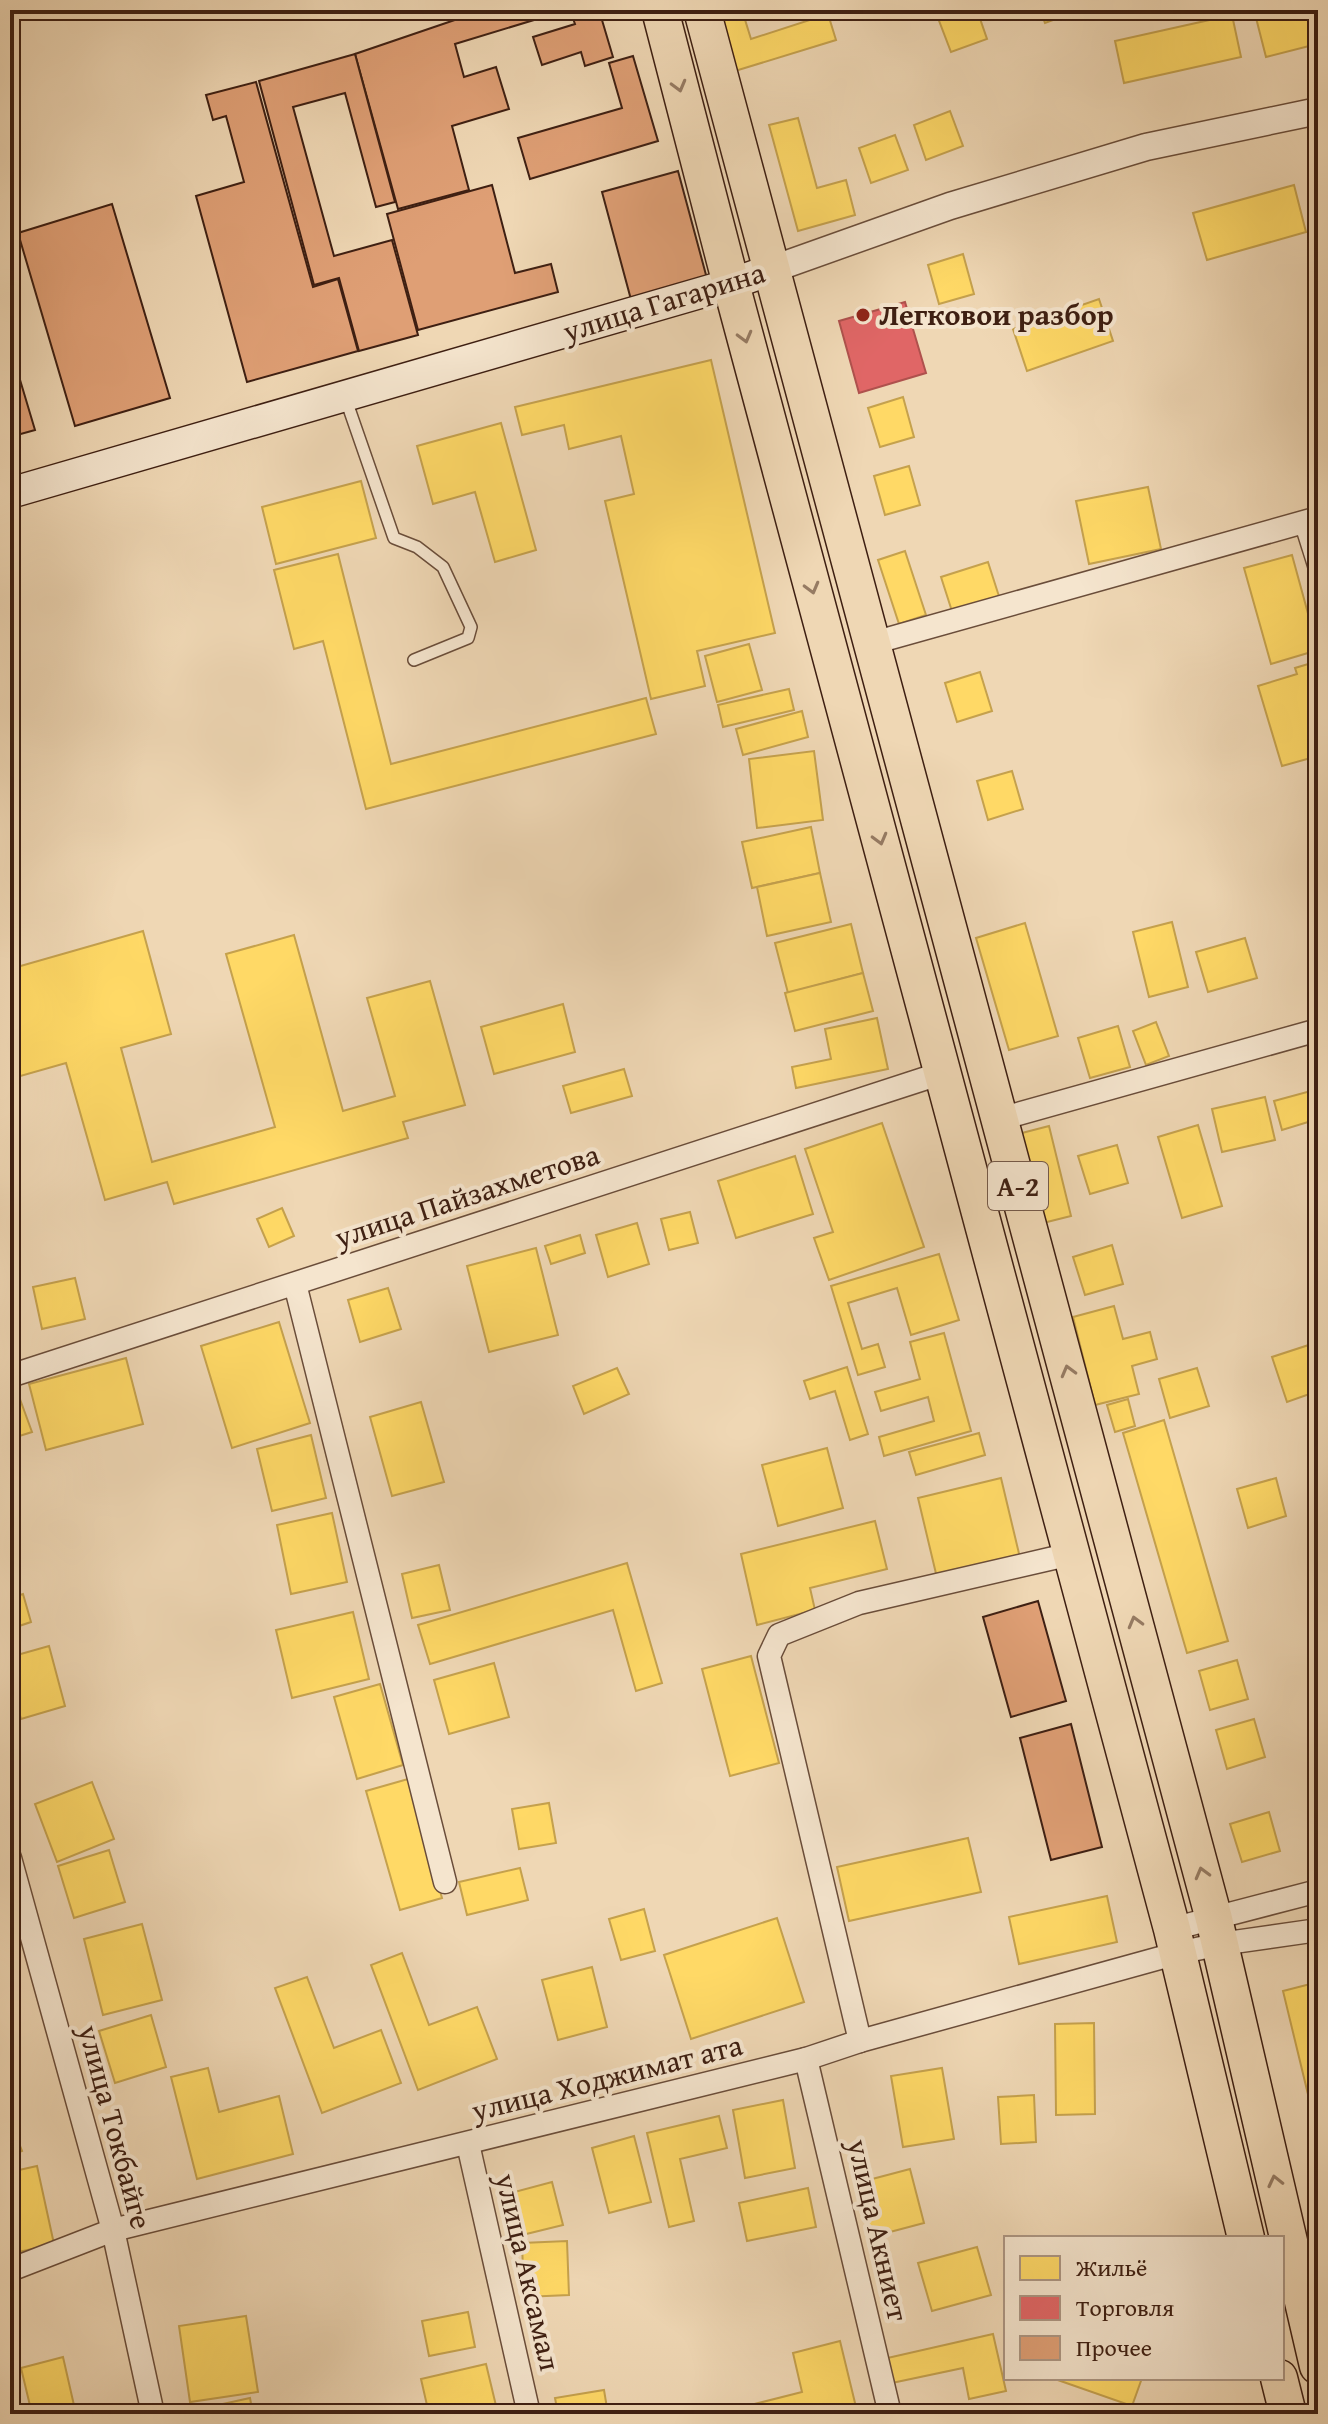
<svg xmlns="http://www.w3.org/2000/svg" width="1328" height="2424" viewBox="0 0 1328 2424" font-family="'Gentium Book Plus',serif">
<rect width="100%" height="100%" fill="#efd7b4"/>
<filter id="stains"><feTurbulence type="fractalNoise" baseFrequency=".0025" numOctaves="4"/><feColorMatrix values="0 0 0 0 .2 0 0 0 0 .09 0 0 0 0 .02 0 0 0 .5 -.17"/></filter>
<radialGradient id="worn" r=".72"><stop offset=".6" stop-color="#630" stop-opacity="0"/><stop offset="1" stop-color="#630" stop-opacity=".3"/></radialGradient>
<g fill="#ffd966" stroke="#c5a14d" stroke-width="2">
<path d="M716,10H742L751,39L828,14L836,40L735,71Z"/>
<path d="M959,10H977L987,39L951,52L938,18Z"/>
<path d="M1040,10H1080L1045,23Z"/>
<path d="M1254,10H1308L1317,44L1266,57Z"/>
<path d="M1232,15L1241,57L1124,83L1115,41Z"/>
<path d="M950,111L963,146L926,160L914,125Z"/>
<path d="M798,118L817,188L846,180L855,215L798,231L769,125Z"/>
<path d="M895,135L908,170L871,183L859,148Z"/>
<path d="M1294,185L1306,232L1207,260L1193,213Z"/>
<path d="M1318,247V272L1314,273L1309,249Z"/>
<path d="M963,254L974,294L939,304L928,265Z"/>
<path d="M1099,299L1113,341L1027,371L1013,329Z"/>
<path d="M711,360L775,633L697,651L705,686L651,699L605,501L634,494L621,436L569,449L564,425L522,435L515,407Z"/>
<path d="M903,397L914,437L880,447L868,408Z"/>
<path d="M501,423L536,550L495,562L475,492L433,504L417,446Z"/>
<path d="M909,466L920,505L885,515L874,476Z"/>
<path d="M361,481L376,538L276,564L262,507Z"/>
<path d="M1148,487L1161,549L1089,564L1076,501Z"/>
<path d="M905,551L926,615L899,624L878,560Z"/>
<path d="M338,554L391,764L646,698L656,734L366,809L323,641L294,649L274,570Z"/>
<path d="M1292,555L1318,650L1271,664L1244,568Z"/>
<path d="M988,562L1005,615L958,630L941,577Z"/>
<path d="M749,644L762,690L717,702L705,656Z"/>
<path d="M1318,661V756L1282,766L1258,686L1297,674L1295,668Z"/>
<path d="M980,672L992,711L957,722L945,683Z"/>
<path d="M789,689L794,710L723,727L718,705Z"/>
<path d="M802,711L808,737L743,755L736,729Z"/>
<path d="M814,751L823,820L757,828L749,759Z"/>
<path d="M1012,771L1023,809L988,820L977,781Z"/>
<path d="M811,827L820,873L752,888L742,842Z"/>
<path d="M820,873L831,922L767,936L757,887Z"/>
<path d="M1172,922L1188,987L1149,997L1133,932Z"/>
<path d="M1025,923L1058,1036L1009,1050L976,938Z"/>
<path d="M851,924L863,973L788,993L775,943Z"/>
<path d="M143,931L171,1034L121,1048L152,1162L275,1127L226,954L294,935L343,1111L395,1096L367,998L430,981L465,1105L403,1122L408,1138L174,1204L167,1182L105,1200L66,1063L10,1079V969Z"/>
<path d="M1245,938L1257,978L1208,992L1196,952Z"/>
<path d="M863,973L873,1011L795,1031L785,993Z"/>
<path d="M563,1004L575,1052L494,1074L481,1027Z"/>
<path d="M877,1018L888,1069L796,1088L792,1067L831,1059L825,1029Z"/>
<path d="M1156,1022L1169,1056L1146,1065L1133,1031Z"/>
<path d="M1118,1026L1130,1067L1090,1078L1078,1038Z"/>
<path d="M624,1069L632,1096L571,1113L563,1086Z"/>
<path d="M1318,1089V1119L1282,1130L1274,1101Z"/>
<path d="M1265,1097L1275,1140L1222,1152L1212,1109Z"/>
<path d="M882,1123L924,1247L829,1280L814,1238L833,1232L805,1149Z"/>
<path d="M1198,1125L1222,1206L1182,1218L1158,1137Z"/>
<path d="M1049,1126L1071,1216L1039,1224L1018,1134Z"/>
<path d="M1117,1145L1128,1183L1090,1194L1078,1156Z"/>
<path d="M795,1156L813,1214L736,1238L718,1181Z"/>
<path d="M282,1208L294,1236L269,1247L257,1219Z"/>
<path d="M690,1212L698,1243L669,1250L661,1219Z"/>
<path d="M637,1223L649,1264L608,1277L596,1235Z"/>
<path d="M580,1235L585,1253L551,1264L545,1246Z"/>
<path d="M1112,1245L1123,1284L1085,1295L1073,1257Z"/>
<path d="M536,1248L558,1335L489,1352L467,1266Z"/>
<path d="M939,1254L959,1320L911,1335L897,1288L848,1303L862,1349L878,1344L885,1367L858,1375L831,1286Z"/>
<path d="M75,1278L85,1319L42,1329L33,1287Z"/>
<path d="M388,1288L401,1329L360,1342L348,1300Z"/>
<path d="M1114,1306L1123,1339L1150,1332L1157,1359L1132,1366L1139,1394L1095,1405L1073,1317Z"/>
<path d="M279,1322L310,1423L232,1448L201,1346Z"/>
<path d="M944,1333L971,1431L884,1456L879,1437L934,1421L928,1397L881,1411L875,1392L920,1379L910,1342Z"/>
<path d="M1318,1342V1391L1287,1402L1272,1357Z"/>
<path d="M126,1358L143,1424L46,1450L29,1384Z"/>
<path d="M847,1367L868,1434L850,1440L835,1391L810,1399L804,1381Z"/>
<path d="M617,1368L629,1394L584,1414L573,1386Z"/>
<path d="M1197,1368L1209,1406L1170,1418L1159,1379Z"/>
<path d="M17,1391L32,1432L10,1439V1393Z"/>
<path d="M1128,1399L1135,1426L1115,1432L1107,1405Z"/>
<path d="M421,1402L444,1482L392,1496L370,1417Z"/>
<path d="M1164,1420L1228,1641L1187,1653L1123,1433Z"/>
<path d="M979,1433L985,1455L916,1475L909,1452Z"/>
<path d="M311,1435L326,1498L272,1511L257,1449Z"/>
<path d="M827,1448L843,1508L778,1526L762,1465Z"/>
<path d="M1001,1478L1021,1562L938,1582L918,1498Z"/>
<path d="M1276,1478L1286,1516L1248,1528L1237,1489Z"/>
<path d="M332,1513L347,1582L291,1594L277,1525Z"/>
<path d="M875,1521L887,1569L810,1588L815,1610L757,1625L741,1554Z"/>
<path d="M627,1563L662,1683L636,1691L613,1610L430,1664L418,1625Z"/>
<path d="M439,1565L450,1610L412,1618L402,1574Z"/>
<path d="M23,1594L31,1622L10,1629V1598Z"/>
<path d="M353,1612L369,1679L292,1698L276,1630Z"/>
<path d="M49,1646L65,1706L21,1719L10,1680V1657Z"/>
<path d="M751,1656L779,1763L730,1776L702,1669Z"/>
<path d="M1237,1660L1248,1699L1210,1710L1199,1671Z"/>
<path d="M494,1663L509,1717L449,1734L434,1680Z"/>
<path d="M380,1684L403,1765L357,1779L334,1697Z"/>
<path d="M1254,1719L1265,1757L1227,1769L1216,1730Z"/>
<path d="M408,1779L442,1898L400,1910L366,1791Z"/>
<path d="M92,1782L114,1839L57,1862L35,1804Z"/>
<path d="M549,1803L556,1843L519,1849L512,1809Z"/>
<path d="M1269,1812L1280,1851L1242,1862L1230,1824Z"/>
<path d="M968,1838L981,1892L849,1921L837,1867Z"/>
<path d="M109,1850L125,1902L74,1918L58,1866Z"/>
<path d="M520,1868L528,1900L467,1915L459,1882Z"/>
<path d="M1107,1896L1117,1942L1019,1964L1009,1917Z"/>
<path d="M644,1909L655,1951L621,1960L609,1919Z"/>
<path d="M777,1918L804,2002L691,2039L664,1955Z"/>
<path d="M142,1924L162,2000L103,2015L84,1939Z"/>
<path d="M402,1953L429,2025L477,2007L497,2059L418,2090L371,1965Z"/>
<path d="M592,1967L607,2027L558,2040L542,1980Z"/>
<path d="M307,1977L334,2048L381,2030L401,2083L322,2113L275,1988Z"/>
<path d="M1318,1982V2114L1313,2115L1283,1991Z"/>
<path d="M151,2015L166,2067L115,2083L99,2031Z"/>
<path d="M1094,2023L1095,2114L1056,2115L1055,2024Z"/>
<path d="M208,2068L219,2112L279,2096L293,2154L197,2179L171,2077Z"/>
<path d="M942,2068L954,2139L903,2147L891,2076Z"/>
<path d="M1034,2095L1036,2142L1001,2144L998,2097Z"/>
<path d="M783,2100L795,2168L745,2178L733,2110Z"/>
<path d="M719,2116L727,2148L680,2159L694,2221L669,2227L647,2133Z"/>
<path d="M10,2120L22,2151L10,2156Z"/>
<path d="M634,2136L651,2202L609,2213L592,2148Z"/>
<path d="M37,2166L54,2244L10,2254V2172Z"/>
<path d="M910,2169L924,2223L871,2237L857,2183Z"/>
<path d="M552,2182L563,2225L514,2237L503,2195Z"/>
<path d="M808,2188L816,2227L747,2241L739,2203Z"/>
<path d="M567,2241L569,2295L524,2297L522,2243Z"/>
<path d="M977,2247L991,2295L932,2311L918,2263Z"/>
<path d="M468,2312L475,2347L429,2356L422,2321Z"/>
<path d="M246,2316L258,2392L190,2402L179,2326Z"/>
<path d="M993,2334L1006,2391L969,2399L963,2368L887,2384L883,2359Z"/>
<path d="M840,2341L856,2407L827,2414H715L802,2392L793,2353Z"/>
<path d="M63,2357L76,2414H32L21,2368Z"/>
<path d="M486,2364L498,2414H429L421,2379Z"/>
<path d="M1052,2378H1142L1132,2406Z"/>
<path d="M604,2390L608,2414H558L555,2398Z"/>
<path d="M250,2398L253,2414H201L200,2409Z"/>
</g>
<path fill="#e06666" stroke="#af514d" stroke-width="2" d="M905,302L926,373L859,393L839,321Z"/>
<g fill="#df9f75" stroke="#3e1f12" stroke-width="2">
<path d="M484,10H567L455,44L464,77L496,67L509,109L452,126L469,190L398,209L355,54Z"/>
<path d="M570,10H599L613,57L585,66L581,52L542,65L533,37L575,24Z"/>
<path d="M355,54L395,202L376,207L345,93L293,107L334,256L392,240L418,335L359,351L339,278L314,285L259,81Z"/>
<path d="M633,56L658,141L530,179L518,138L622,108L609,63Z"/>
<path d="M256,82L313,287L338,279L358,351L247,382L196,196L244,182L226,116L213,120L206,95Z"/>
<path d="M678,171L709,286L633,307L602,192Z"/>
<path d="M492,185L515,273L551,264L558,292L418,330L387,214Z"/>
<path d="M112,204L170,398L75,426L18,233Z"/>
<path d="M15,363L35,430L10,437V364Z"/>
<path d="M1038,1601L1066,1701L1011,1717L983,1617Z"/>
<path d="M1071,1724L1102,1847L1051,1860L1020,1738Z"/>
</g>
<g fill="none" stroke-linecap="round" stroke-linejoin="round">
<defs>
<g id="service">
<path d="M345,397L394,538L417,547L443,567L471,627L468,638L414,660"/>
<path d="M1300,523L1318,580"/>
</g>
<g id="minor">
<path d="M873,643L1318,518"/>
<path d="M1000,1119L1318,1030"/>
<path d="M295,1284L445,1882"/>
<path d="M10,1376L942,1073"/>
<path d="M10,1858L113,2230L153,2414"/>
<path d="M1172,1929L1318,1891"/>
<path d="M860,2041L769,1656L779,1635L859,1603L1071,1554"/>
<path d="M806,2059L890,2414"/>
<path d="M468,2144L529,2414"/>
<path d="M10,2270L113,2230L806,2059L860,2041L1178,1953L1220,1944L1318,1930"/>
</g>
<path id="tertiary" d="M773,269L950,206L1146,147L1318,111"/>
<path id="secondary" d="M10,493L731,284L773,269"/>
<g id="trunk">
<path d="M660,10L731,284L1172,1929L1246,2238"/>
<path d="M702,10L1214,1919L1318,2366"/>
<path d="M1279,2378L1288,2414"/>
</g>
</defs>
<use href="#service" stroke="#6a4d3a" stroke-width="14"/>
<use href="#minor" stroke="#6a4d3a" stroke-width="25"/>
<use href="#tertiary" stroke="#6a4d3a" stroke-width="29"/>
<use href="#secondary" stroke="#3e1f12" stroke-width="33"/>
<use href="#trunk" stroke="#3e1f12" stroke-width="39"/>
<use href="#service" stroke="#f5e5ce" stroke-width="11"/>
<use href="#minor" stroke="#f5e5ce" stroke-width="22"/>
<use href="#tertiary" stroke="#f5e5ce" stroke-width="26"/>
<use href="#secondary" stroke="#f5e5ce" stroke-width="30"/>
<use href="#trunk" stroke="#efd7b4" stroke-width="36"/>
</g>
<defs><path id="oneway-chevron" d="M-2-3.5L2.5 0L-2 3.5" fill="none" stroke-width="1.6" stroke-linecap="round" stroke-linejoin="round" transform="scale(2)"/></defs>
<g stroke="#967b63">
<use href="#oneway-chevron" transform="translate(679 86) rotate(75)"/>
<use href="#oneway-chevron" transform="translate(745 337) rotate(75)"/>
<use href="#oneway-chevron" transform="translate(812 588) rotate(75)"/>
<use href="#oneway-chevron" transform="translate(880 839) rotate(75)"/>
<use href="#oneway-chevron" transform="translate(1068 1371) rotate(-105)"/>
<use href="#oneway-chevron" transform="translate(1135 1622) rotate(-105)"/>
<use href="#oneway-chevron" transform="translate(1202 1873) rotate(-105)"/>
<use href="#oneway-chevron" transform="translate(1275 2181) rotate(-103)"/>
</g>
<circle fill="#8f2418" stroke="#f5e5ce" stroke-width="3" cx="863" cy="315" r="8"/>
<g text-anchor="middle" stroke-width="8" stroke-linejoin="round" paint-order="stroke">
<rect fill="#f5e5ce" stroke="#755a4a" stroke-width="2" x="988" y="1162" width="60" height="48" rx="6"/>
<g font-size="28" font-weight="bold" fill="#3e1f12">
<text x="1018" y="1196">A-2</text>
</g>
<g font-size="30" fill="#3e1f12" stroke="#f5e5ce">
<text transform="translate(664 302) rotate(-17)" y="10">улица Гагарина</text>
<text transform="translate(467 1196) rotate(-18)" y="10">улица Пайзахметова</text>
<text transform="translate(607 2078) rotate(-14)" y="10">улица Ходжимат ата</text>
<text transform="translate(115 2127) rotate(75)" y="10">улица Токбайге</text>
<text transform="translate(878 2230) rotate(77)" y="10">улица Акниет</text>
<text transform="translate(528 2272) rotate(77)" y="10">улица Аксамал</text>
</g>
<g font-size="30" font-weight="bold" fill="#3e1f12" stroke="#f5e5ce" text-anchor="start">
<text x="879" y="325">Легковои разбор</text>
</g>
</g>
<rect width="1328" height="2424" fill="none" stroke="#efd7b4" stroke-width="40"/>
<rect x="12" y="12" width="1304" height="2400" fill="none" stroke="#3e1f12" stroke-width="4"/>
<rect x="20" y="20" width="1288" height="2384" fill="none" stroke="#3e1f12" stroke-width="2"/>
<rect x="1004" y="2236" width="280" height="144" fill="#f5e5ce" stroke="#ac9683" stroke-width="2"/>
<rect x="1020" y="2256" width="40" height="24" fill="#ffd966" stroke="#ac9683" stroke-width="2"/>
<text x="1076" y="2276" font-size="24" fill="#3e1f12">Жильё</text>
<rect x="1020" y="2296" width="40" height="24" fill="#e06666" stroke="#ac9683" stroke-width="2"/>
<text x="1076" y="2316" font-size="24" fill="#3e1f12">Торговля</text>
<rect x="1020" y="2336" width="40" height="24" fill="#df9f75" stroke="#ac9683" stroke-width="2"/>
<text x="1076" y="2356" font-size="24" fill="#3e1f12">Прочее</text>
<rect width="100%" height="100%" filter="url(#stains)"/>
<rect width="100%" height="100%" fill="url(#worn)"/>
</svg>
